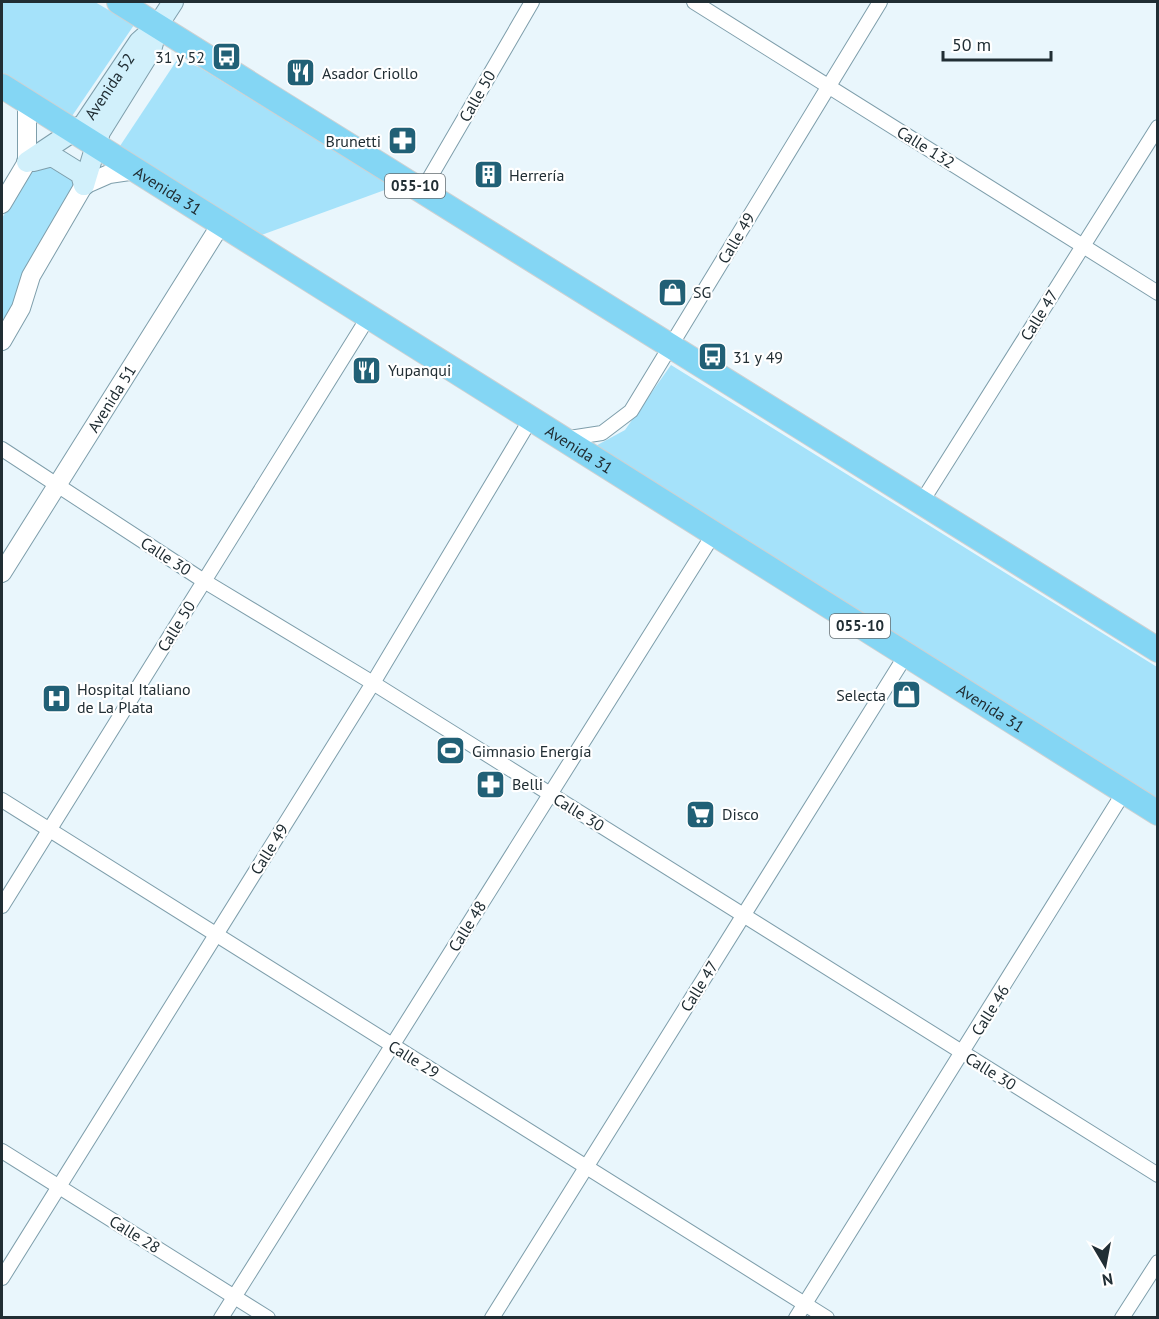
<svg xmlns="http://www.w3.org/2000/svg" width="1159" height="1319" viewBox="0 0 1159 1319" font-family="'PT Sans',sans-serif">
<rect width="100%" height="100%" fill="#e9f6fc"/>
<g fill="#a5e2fa">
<path d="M2,2H95L134,25L70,119L2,78Z"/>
<path d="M177,60L199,67L393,187L256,237L118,149Z"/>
<path d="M37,162L48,163L76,181L15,308L2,320V218Z"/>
<path d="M671,365L1157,667V803L590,449L625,430Z"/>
</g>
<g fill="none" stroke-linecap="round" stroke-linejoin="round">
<defs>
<g id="minor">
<path d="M694,2L1158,293"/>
<path d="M422,191L532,2"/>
<path d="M563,439L602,433L631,411L880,2"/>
<path d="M2,449L204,581L373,683L1158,1175"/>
<path d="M921,503L1158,127"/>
<path d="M2,800L827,1318"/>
<path d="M2,906L369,316"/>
<path d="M2,1151L268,1318"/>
<path d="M2,1278L373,683L532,417"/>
<path d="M221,1318L713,535"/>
<path d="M492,1318L906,655"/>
<path d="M796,1318L1124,792"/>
<path d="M1122,1318L1158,1262"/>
</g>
<g id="tertiary">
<path d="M2,204L27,162V101"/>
<path d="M2,341L21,308L31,276L84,185L109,174L136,170"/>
<path id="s1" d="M2,573L221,224"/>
</g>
<g id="secondary">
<path d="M33,161L52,156L81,174L84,185"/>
<path id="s2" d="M27,162L84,124L139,42L158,25"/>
<path d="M84,185L100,132L151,50L158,25L173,2"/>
</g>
<g id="trunk">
<path d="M119,2L1158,650"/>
<path id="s3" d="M2,86L1158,813"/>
</g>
</defs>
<use href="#minor" stroke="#7e9eab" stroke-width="16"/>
<use href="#tertiary" stroke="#7e9eab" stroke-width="20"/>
<use href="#secondary" stroke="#7e9eab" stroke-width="22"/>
<use href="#trunk" stroke="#ced1d2" stroke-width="26"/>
<use href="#minor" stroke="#fff" stroke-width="14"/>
<use href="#tertiary" stroke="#fff" stroke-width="18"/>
<use href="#secondary" stroke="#d1f0fb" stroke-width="20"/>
<use href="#trunk" stroke="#84d6f4" stroke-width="24"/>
</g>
<defs>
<symbol id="bus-square" viewBox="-11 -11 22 22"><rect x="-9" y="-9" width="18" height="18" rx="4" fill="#216076" stroke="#fff"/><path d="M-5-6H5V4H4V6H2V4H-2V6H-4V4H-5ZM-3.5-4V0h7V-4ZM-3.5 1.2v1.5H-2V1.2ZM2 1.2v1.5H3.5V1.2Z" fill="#fff"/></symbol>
<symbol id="restaurant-square" viewBox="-11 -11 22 22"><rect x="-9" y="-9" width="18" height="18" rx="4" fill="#216076" stroke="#fff"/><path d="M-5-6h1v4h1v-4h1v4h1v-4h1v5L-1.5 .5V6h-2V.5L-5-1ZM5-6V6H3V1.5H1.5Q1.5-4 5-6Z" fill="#fff"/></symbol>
<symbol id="pharmacy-square" viewBox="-11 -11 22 22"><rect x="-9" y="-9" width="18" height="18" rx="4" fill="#216076" stroke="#fff"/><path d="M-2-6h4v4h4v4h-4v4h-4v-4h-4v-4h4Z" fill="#fff"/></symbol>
<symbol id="building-square" viewBox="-11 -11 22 22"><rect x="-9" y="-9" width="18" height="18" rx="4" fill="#216076" stroke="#fff"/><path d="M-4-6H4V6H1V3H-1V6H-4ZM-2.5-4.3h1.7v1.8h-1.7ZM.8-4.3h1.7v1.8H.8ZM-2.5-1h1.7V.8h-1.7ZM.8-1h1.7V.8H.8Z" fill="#fff"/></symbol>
<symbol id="shop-square" viewBox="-11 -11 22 22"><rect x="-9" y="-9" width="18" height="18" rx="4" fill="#216076" stroke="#fff"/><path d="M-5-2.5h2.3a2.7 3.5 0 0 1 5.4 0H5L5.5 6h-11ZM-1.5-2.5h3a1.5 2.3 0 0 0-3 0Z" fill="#fff"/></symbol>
<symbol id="hospital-square" viewBox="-11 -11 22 22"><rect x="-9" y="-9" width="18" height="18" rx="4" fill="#216076" stroke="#fff"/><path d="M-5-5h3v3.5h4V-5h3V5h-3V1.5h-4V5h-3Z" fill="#fff"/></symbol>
<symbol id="stadium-square" viewBox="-11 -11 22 22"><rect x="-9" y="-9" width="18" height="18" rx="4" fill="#216076" stroke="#fff"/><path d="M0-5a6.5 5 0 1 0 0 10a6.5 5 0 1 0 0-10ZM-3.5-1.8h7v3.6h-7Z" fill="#fff"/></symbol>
<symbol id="supermarket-square" viewBox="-11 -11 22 22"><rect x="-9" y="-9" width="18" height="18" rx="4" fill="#216076" stroke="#fff"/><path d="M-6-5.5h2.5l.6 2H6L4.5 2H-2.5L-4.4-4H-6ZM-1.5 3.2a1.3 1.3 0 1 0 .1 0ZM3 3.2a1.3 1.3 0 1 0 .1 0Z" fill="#fff"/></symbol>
</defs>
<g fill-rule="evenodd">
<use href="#bus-square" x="210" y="40" width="33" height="33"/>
<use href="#restaurant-square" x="284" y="56" width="33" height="33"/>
<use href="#pharmacy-square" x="386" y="124" width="33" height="33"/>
<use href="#building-square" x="472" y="158" width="33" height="33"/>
<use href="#shop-square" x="656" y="276" width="33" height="33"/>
<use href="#bus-square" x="696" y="340" width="33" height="33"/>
<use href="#restaurant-square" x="350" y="354" width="33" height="33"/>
<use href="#shop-square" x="890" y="678" width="33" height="33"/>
<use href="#hospital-square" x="40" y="682" width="33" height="33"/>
<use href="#stadium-square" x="434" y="734" width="33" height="33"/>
<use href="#pharmacy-square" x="474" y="768" width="33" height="33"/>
<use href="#supermarket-square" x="684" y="798" width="33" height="33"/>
</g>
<g text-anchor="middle" stroke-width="4.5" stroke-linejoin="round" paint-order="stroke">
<g fill="#fff" stroke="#646d71" stroke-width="1.5">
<rect x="385" y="174" width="60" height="24" rx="4.5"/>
<rect x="830" y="614" width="60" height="24" rx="4.5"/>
</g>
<g font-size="15" font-weight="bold" fill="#212e34">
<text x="415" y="191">055-10</text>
<text x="860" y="631">055-10</text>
</g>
<g font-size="16" fill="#212e34" stroke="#fff" text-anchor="start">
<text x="205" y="63" text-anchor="end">31 y 52</text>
<text x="322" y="79">Asador Criollo</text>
<text x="381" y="147" text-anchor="end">Brunetti</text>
<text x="509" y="181">Herrería</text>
<text x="693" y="298">SG</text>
<text x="733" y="363">31 y 49</text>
<text x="388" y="376">Yupanqui</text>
<text x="77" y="695">Hospital Italiano<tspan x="77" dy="18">de La Plata</tspan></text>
<text x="886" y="701" text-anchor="end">Selecta</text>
<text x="472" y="757">Gimnasio Energía</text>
<text x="512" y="790">Belli</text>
<text x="722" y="820">Disco</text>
</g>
<g font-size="16" fill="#212e34" stroke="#fff">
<text dy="6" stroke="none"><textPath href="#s2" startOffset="114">Avenida 52</textPath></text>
<text transform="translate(477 96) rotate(-60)" y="6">Calle 50</text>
<text transform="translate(926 147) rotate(32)" y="6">Calle 132</text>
<text dy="6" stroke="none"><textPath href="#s3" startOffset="196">Avenida 31</textPath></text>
<text transform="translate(736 238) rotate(-59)" y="6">Calle 49</text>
<text transform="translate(1039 315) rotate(-58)" y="6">Calle 47</text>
<text dy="6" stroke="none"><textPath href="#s1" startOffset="206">Avenida 51</textPath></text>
<text dy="6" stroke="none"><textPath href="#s3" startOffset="682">Avenida 31</textPath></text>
<text transform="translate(166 556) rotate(33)" y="6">Calle 30</text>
<text transform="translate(176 626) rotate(-58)" y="6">Calle 50</text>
<text dy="6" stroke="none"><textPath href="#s3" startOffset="1168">Avenida 31</textPath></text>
<text transform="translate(579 812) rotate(32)" y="6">Calle 30</text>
<text transform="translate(269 849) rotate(-58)" y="6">Calle 49</text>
<text transform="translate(467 926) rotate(-58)" y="6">Calle 48</text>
<text transform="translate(699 986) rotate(-58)" y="6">Calle 47</text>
<text transform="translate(990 1010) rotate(-58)" y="6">Calle 46</text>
<text transform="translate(414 1059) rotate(32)" y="6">Calle 29</text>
<text transform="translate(991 1071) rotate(32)" y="6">Calle 30</text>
<text transform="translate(135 1234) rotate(32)" y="6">Calle 28</text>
</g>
</g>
<rect width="1159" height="1319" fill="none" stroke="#212e34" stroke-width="6"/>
<g transform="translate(1105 1265) rotate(170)" stroke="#ffffff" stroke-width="4.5" paint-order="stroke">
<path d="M0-4.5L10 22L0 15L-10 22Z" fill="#212e34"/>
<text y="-9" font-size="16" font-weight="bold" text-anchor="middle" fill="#212e34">N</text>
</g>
<path d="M943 51v9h108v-9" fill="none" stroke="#212e34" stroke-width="3"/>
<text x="952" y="51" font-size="18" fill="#212e34" stroke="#ffffff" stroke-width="4.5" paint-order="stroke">50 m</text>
</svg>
